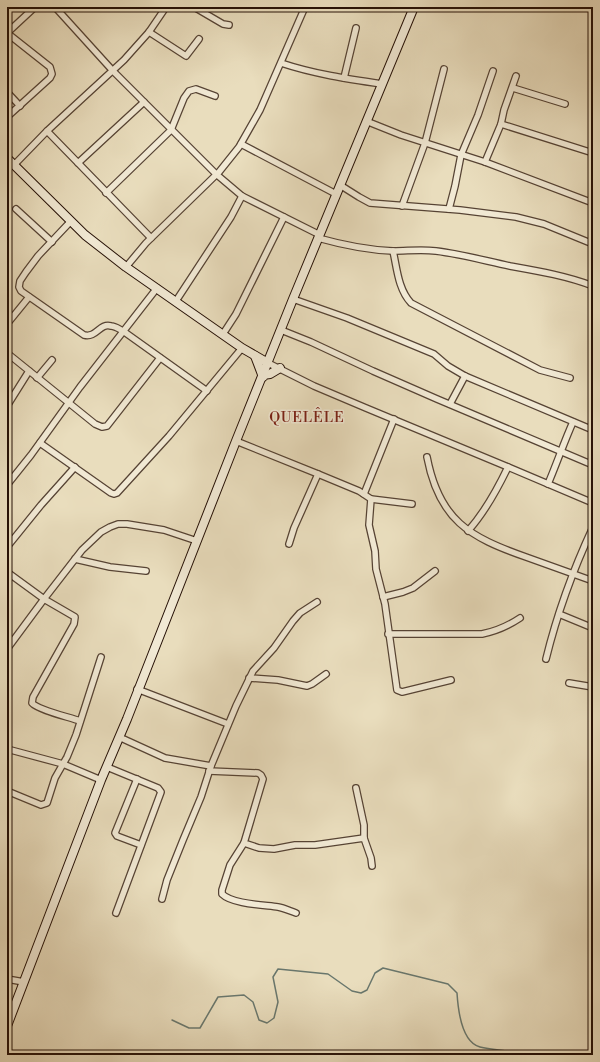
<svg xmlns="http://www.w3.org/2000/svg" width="600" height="1062" viewBox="0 0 600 1062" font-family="'Libre Bodoni',serif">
<rect width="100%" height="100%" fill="#e9ddbd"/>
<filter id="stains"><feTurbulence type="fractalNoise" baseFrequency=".005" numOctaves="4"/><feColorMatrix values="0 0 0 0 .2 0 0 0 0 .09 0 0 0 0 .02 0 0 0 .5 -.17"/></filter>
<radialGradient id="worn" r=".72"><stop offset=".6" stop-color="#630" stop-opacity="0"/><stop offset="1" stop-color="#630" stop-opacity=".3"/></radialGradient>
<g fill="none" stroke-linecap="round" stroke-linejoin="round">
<g stroke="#69776d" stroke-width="1.5">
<path d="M172,1020L189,1028H200L218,997L244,995L253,1002L259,1020L267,1023L274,1018L278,1002L273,977L278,969L328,974L352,991L361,993L367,990L375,973L383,968L448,984L457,993C458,1009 461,1042 480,1047C495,1051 509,1049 524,1055"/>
<path d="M590,1055L593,1053"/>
</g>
<defs>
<g id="street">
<path d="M55,7L113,71L216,174L242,196L320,235"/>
<path d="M194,7L223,24L229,25"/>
<path d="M149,32L186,56L199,39"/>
<path d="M7,33L35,7"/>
<path d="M281,63C314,74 348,79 382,84"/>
<path d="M344,78L356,28"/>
<path d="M513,88L565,104"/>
<path d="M7,92L20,106"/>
<path d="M7,117L50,78L52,74L50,67L7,33"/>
<path d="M366,121L401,135L485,162L593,203"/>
<path d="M501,124L593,153"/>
<path d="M47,131L151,238"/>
<path d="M241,144L336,194"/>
<path d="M485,162L501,124L504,110L516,76"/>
<path d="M78,163L144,102"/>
<path d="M14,165L47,131L124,60L149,32L166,7"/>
<path d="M340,185L359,197L370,203L460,210L516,217L544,224L593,244"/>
<path d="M106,193L171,130L184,98L189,91L196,89L215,96"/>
<path d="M402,206L425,143L444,69"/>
<path d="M16,209L52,242"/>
<path d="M449,209L455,186L461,155L478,115L493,71"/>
<path d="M71,221L38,256L26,272L20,281L19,287L21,291L84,335C97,338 99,323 111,326C115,326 119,329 123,331L207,391"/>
<path d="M318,238C343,245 368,250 393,251C408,251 421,249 436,251C461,254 486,261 510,266C538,271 567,276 593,286"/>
<path d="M393,251C397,268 398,289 411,303L540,370L570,378"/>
<path d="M126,267L146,243L219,172L239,147L260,110L305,7"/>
<path d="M293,299L347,318L434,354L448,366L465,376L593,430"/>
<path d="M176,301L231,217L242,196"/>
<path d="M7,324L29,297"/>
<path d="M281,330L311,342L373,371L437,399L593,465"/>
<path d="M223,334L236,314L284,217"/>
<path d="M7,353L95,424L102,427L107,426L160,358"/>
<path d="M268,363L314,386L366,408L508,467L593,503"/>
<path d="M37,378L52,360"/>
<path d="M450,404L465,376"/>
<path d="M7,406L29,371"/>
<path d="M236,441L318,474L359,491L371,499L369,525L375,551L376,569L385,604L397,690L402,692L451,680"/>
<path d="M40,443L111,493L114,494L117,493L169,436L242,348"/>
<path d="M427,457C439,520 469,537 526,557C548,565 571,573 593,581"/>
<path d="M548,484C557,463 564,442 573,422"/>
<path d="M7,485L31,455L80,387L157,288"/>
<path d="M364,494L394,419"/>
<path d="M371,499L412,504"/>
<path d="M468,531C485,512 497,490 508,467"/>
<path d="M289,544L294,528L318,474"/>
<path d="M7,547L41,505L75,467"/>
<path d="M75,559L110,567L146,571"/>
<path d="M7,572L44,599L75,617L74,624L33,697L32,703C38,710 69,717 80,721"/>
<path d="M383,597L403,592L413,588L435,571"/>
<path d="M559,614L593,628"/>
<path d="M388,634H482C497,631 508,626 520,618"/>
<path d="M7,649L44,599L82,550L101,532L110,527L118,524H127L164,530L197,541"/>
<path d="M546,659C557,614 573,570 593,527"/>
<path d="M249,678L278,680L307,686L312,684L326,674"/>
<path d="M569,683L593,687"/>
<path d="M137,689L228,724"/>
<path d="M119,737L165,758L211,766"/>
<path d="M7,749L63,764L101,780"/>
<path d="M107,767L158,788L161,792L116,913"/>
<path d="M209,771L258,773L261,775L263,779L244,843L259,848L274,849L295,845H315L364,838L371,858L372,866"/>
<path d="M137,779L115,833L117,836L141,845"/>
<path d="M356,788L364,825V838"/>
<path d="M7,791L41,805L47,803L55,778L67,757L76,735L101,657"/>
<path d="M244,843L230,865L222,890V894C232,904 264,905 278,907C284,908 290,911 296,913"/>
<path d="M162,899L167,880L183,840L201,797L211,766L236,706L253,671L274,648L293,621L300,613L317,602"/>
<path d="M7,979L24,982"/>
</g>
<g id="secondary">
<path d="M7,158L85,235L126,267L242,348L268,363"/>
<path d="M255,356L263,377"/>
<path d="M263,375L270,374L280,368"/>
<path d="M7,1026L101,780L127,719L236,441L293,299L414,7"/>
</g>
</defs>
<use href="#street" stroke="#564334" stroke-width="8"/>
<use href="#secondary" stroke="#251006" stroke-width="10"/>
<use href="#street" stroke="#f1e9d4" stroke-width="5.5"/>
<use href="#secondary" stroke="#f1e9d4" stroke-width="8"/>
</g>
<g text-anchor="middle" stroke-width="3" stroke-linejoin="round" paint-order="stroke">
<g font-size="14" letter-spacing="1" fill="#7a1f14" stroke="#f1e9d4">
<text x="307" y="422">QUELÊLE</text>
</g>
</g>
<rect width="600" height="1062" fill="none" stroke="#e9ddbd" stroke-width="24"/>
<rect x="8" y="8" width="584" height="1046" fill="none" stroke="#251006" stroke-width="2"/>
<rect x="12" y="12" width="576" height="1038" fill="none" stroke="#251006"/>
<rect width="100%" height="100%" filter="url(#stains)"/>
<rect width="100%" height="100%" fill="url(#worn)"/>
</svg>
